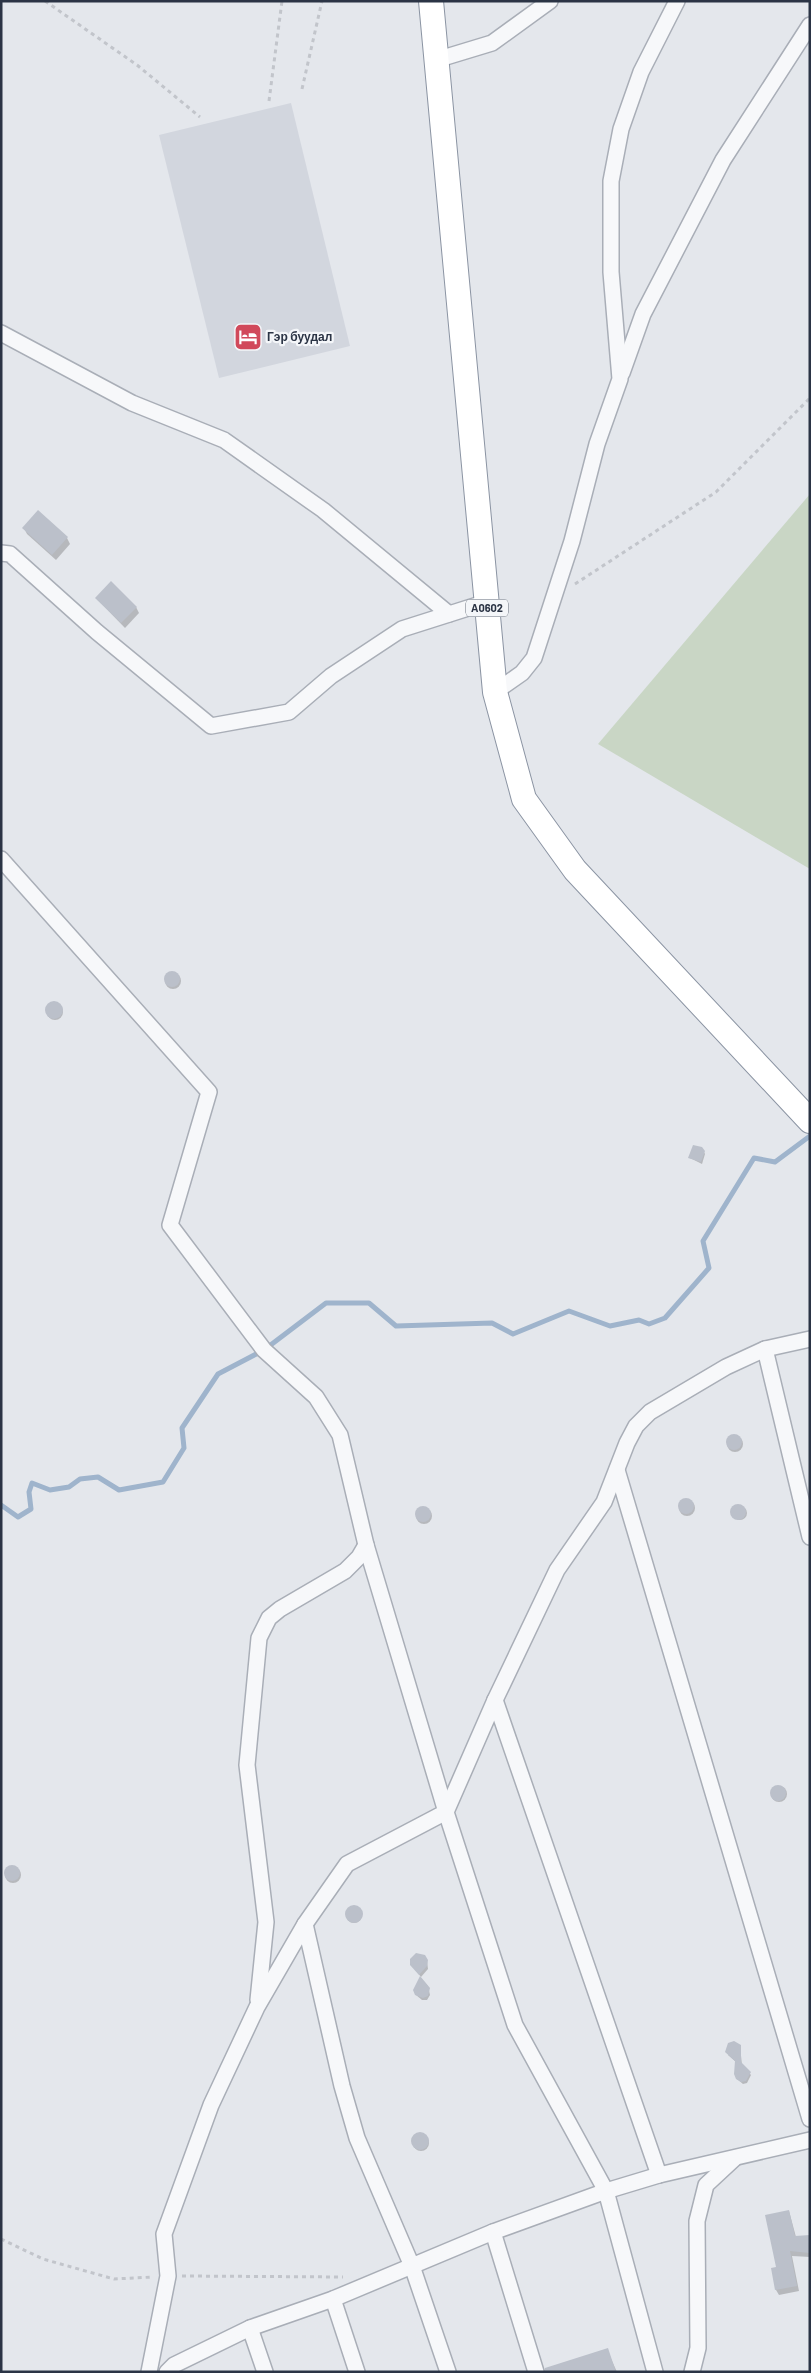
<svg xmlns="http://www.w3.org/2000/svg" width="811" height="2373" viewBox="0 0 811 2373" font-family="Barlow,sans-serif">
<rect width="100%" height="100%" fill="#e4e7ec"/>
<path fill="#d2d6de" d="M291,103L350,346L219,378L159,135Z"/>
<path fill="#c9d6c5" d="M810,494V869L598,744Z"/>
<g fill="#0003">
<path d="M24,528L67,538L70,544L56,560L27,534Z"/>
<path d="M96,598L136,607L139,613L125,628Z"/>
<circle cx="173" cy="981" r="8"/>
<circle cx="55" cy="1012" r="8"/>
<path d="M702,1148L705,1154L702,1164L690,1158Z"/>
<circle cx="735" cy="1444" r="8"/>
<circle cx="687" cy="1508" r="8"/>
<circle cx="740" cy="1513" r="7"/>
<circle cx="424" cy="1516" r="8"/>
<circle cx="779" cy="1794" r="8"/>
<circle cx="13" cy="1875" r="8"/>
<circle cx="354" cy="1915" r="8"/>
<path d="M427,1961L428,1969L421,1977L413,1967Z"/>
<path d="M421,1978L428,1986L430,1995L427,2000H422L416,1995Z"/>
<path d="M740,2046L742,2065L751,2075L747,2083L743,2084L737,2079L736,2062L728,2055Z"/>
<circle cx="421" cy="2143" r="8"/>
<path d="M789,2211L796,2237H810V2257L792,2256L799,2291L779,2295L776,2290L778,2268Z"/>
<path d="M607,2350L617,2372H559Z"/>
</g>
<g fill="none" stroke-linecap="round" stroke-linejoin="round">
<path stroke="#9fb4cc" stroke-width="5" d="M1,1505L18,1517L31,1509L29,1492L32,1483L50,1490L69,1487L80,1479L98,1477L119,1490L163,1482L184,1448L182,1428L218,1374L264,1350L326,1303H369L396,1326L492,1323L513,1334L569,1311L610,1326L639,1320L649,1324L665,1318L709,1268L703,1241L754,1158L775,1162L810,1136"/>
</g>
<g fill="#bbc0ca">
<path d="M38,510L68,537L52,555L22,528Z"/>
<path d="M111,581L137,607L121,623L95,598Z"/>
<circle cx="172" cy="979" r="8"/>
<circle cx="54" cy="1010" r="9"/>
<path d="M693,1145L702,1147L705,1151L701,1162L688,1158Z"/>
<circle cx="734" cy="1442" r="8"/>
<circle cx="686" cy="1506" r="8"/>
<circle cx="738" cy="1512" r="8"/>
<circle cx="423" cy="1514" r="8"/>
<circle cx="778" cy="1793" r="8"/>
<circle cx="12" cy="1873" r="8"/>
<circle cx="354" cy="1914" r="9"/>
<path d="M416,1953L425,1955L428,1960L427,1966L419,1975L410,1965V1959Z"/>
<path d="M420,1976L430,1988L428,1996L423,1998L415,1995L413,1990Z"/>
<path d="M734,2041L741,2045V2062L751,2072L746,2081L741,2082L736,2079L734,2074L735,2061L725,2052L728,2043Z"/>
<circle cx="420" cy="2141" r="9"/>
<path d="M789,2210L795,2236L810,2235V2253L790,2251L797,2286L775,2290L771,2268L776,2267L765,2215Z"/>
<path d="M608,2348L616,2372H545V2368Z"/>
</g>
<g fill="none" stroke-linecap="round" stroke-linejoin="round">
<defs>
<g id="minor">
<path d="M436,60L492,43L550,1"/>
<path d="M1,333L132,403L224,440L323,510L449,614"/>
<path d="M622,373L643,314L723,160L810,25"/>
<path d="M1,553L10,554L97,632L211,726L289,712L331,676L402,629L487,602"/>
<path d="M495,692L522,673L534,658L572,541L597,444L620,379L611,272V181L621,129L641,72L677,1"/>
<path d="M1,859L209,1092L170,1225L264,1350L316,1397L340,1435L366,1545L446,1812L347,1864L305,1924L257,2007L211,2105L164,2234L168,2276L149,2372"/>
<path d="M765,1349L810,1537"/>
<path d="M617,1470L810,2119"/>
<path d="M495,1700L659,2175"/>
<path d="M305,1924L342,2086L357,2138L412,2266L448,2372"/>
<path d="M258,2000L266,1922L247,1765L259,1638L269,1618L280,1609L345,1571L359,1557L366,1545"/>
<path d="M493,2232L536,2372"/>
<path d="M333,2299L357,2372"/>
<path d="M250,2328L265,2372"/>
<path d="M167,2372L174,2365L250,2328L333,2299L493,2232L606,2191L659,2175L810,2140"/>
<path d="M655,2372L606,2191L515,2025L446,1812L495,1700L557,1570L604,1502L627,1443L636,1426L650,1412L726,1367L765,1349L810,1339"/>
<path d="M692,2372L698,2348L697,2221L706,2185L734,2159"/>
</g>
<path id="trunk" d="M431,1L495,692L524,799L575,870L810,1121"/>
</defs>
<use href="#minor" stroke="#a9aeb7" stroke-width="18"/>
<use href="#trunk" stroke="#8b94a3" stroke-width="26"/>
<g stroke="#c2c5cb" stroke-width="3" stroke-dasharray="4 4" stroke-linecap="butt">
<path d="M45,1L137,65L200,117"/>
<path d="M302,89L322,1"/>
<path d="M269,101L282,1"/>
<path d="M575,584L716,492L810,398"/>
<path d="M1,2239L43,2259L114,2279L153,2277"/>
<path d="M182,2276L343,2277"/>
</g>
<use href="#minor" stroke="#f7f8fa" stroke-width="15"/>
<use href="#trunk" stroke="#fff" stroke-width="24"/>
</g>
<defs>
<symbol id="hotel-square" viewBox="-11 -11 22 22"><rect x="-9" y="-9" width="18" height="18" rx="4" fill="#d1495b" stroke="#f4f6f9"/><path d="M-6-4.5h1.5V1H6V5H4.5V3h-9V5H-6ZM-4 0a1.8 1.8 0 1 1 3.6 0ZM.5 0V-2.5h3Q6-2.5 6 0Z" fill="#fff"/></symbol>
</defs>
<g fill-rule="evenodd">
<use href="#hotel-square" x="232" y="321" width="32" height="32"/>
</g>
<g text-anchor="middle" stroke-width="4.5" stroke-linejoin="round" paint-order="stroke">
<rect fill="#f4f6f9" stroke="#676e7b" stroke-width="1" x="466" y="599.5" width="42" height="17" rx="4"/>
<g font-size="11" font-weight="bold" fill="#2b3445">
<text x="487" y="612">A0602</text>
</g>
<g font-size="12" font-weight="bold" fill="#2b3445" stroke="#f4f6f9" text-anchor="start">
<text x="267" y="341">Гэр буудал</text>
</g>
</g>
<rect width="811" height="2373" fill="none" stroke="#2b3445" stroke-width="5"/>
</svg>
